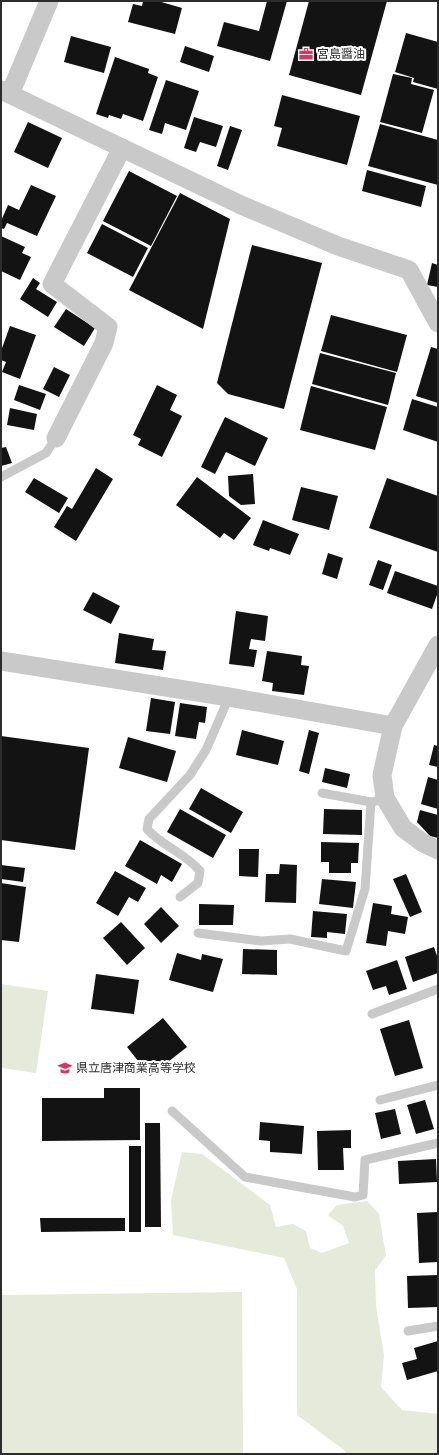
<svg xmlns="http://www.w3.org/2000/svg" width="439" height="1455" viewBox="0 0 439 1455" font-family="'Archivo Narrow','Noto Sans JP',sans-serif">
<rect width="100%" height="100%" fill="#fff"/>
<g fill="#e5eada">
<path d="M1,984L48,991L36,1073L1,1068Z"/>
<path d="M182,1152L202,1154L270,1205L276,1227L293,1224L306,1231L310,1248L322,1253L349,1243L343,1226L328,1215L337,1205L367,1201L379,1214L386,1256L375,1270L376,1306L384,1355L381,1387L402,1410L438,1414V1454H346L344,1450L297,1415V1289L284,1258L173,1235L171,1200Z"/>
<path d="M242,1292L243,1454H1V1295Z"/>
</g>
<g fill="#131313">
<path d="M143,1H158L182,8L175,34L128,22L133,4L142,6Z"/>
<path d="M267,1H287L270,61L217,46L224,22L259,31Z"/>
<path d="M309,1H387L361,95L289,75Z"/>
<path d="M406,33L438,42V89L413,82L414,78L395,72Z"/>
<path d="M71,36L111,47L104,73L64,62Z"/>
<path d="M185,46L214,56L209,72L180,62Z"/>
<path d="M115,57L149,69L148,73L158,77L143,121L123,114L121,119L109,115L108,118L96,114Z"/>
<path d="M393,74L412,78L411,84L434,90L422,133L380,122Z"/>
<path d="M166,80L199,91L186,130L165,123L162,134L149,130Z"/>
<path d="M282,95L360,116L347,165L277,146L282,128L274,126Z"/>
<path d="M194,117L223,126L216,147L200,142L196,152L184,148Z"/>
<path d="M28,122L62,138L48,168L14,152Z"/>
<path d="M380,124L438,140V185L368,166Z"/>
<path d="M230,126L242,130L228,170L217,166Z"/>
<path d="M367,170L426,186L421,207L362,191Z"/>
<path d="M129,171L177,196L151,246L103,221Z"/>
<path d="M31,185L56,196L37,236L7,223L4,229L1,228V221L8,205L19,210Z"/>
<path d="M180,193L230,219L203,329L129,290Z"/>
<path d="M102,224L148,248L133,277L87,253Z"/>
<path d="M1,236L25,247L22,253L31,257L20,280L1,271Z"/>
<path d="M252,245L322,263L284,409L228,394L217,383Z"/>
<path d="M432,263L438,265V287L427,285Z"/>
<path d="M33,278L40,283L36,289L57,302L48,317L20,299Z"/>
<path d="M66,309L95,328L84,346L54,327Z"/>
<path d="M331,315L407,335L397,372L321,351Z"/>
<path d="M10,326L36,335L20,379L2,372L6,362L1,360V351Z"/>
<path d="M431,347L438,349V403L416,396Z"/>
<path d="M320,353L396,373L388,405L312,384Z"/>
<path d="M54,367L70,375L59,397L43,389Z"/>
<path d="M19,385L46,394L40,410L14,400Z"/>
<path d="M157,385L177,395L170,410L182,416L162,457L138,445L141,439L133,435Z"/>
<path d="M311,386L387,407L375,450L300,430Z"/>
<path d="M412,399L438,407V442L403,430Z"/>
<path d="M10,408L37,414L34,430L7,425Z"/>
<path d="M225,417L268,438L255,466L226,452L215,474L201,467Z"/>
<path d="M6,447L12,463L1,466V448Z"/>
<path d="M96,468L113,479L76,541L54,527L67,506L72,509Z"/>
<path d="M253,474L255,504L241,505L229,496L228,476Z"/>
<path d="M197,477L251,518L234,540L224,533L220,538L176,505Z"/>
<path d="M34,478L68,498L59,513L25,492Z"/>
<path d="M387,478L438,496V552L369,528Z"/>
<path d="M301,487L338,496L329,530L292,520Z"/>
<path d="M263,520L299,534L290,555L270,548L269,551L253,545Z"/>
<path d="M328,553L343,558L337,579L322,574Z"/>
<path d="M378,560L392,565L383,590L369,585Z"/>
<path d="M395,571L438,586V592L432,609L387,593Z"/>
<path d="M93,592L120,606L111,624L83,610Z"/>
<path d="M236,611L268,616L265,641L251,639L249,649L257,650L254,667L229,664Z"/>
<path d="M119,633L154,639L152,650L166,651L163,670L115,663Z"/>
<path d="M267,651L302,656L301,665L309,666L304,695L272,691L273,683L262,681Z"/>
<path d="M151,698L175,702L170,734L146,731Z"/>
<path d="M180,703L207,707L205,723L199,722L196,739L175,736Z"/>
<path d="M242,730L284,741L278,765L236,755Z"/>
<path d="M309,730L319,733L309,774L299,771Z"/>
<path d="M1,736L89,748L75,850L1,840Z"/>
<path d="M128,737L176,751L167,782L119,768Z"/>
<path d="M434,745L438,746V767L429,765Z"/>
<path d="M325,768L350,774L347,788L322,782Z"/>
<path d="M428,777L438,780V809L421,804Z"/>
<path d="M201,788L243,812L231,833L189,809Z"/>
<path d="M180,809L226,835L213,858L167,832Z"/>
<path d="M324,809L362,810V835L323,834Z"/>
<path d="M420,810L438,815V838L430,836L417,822Z"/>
<path d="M140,840L182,864L172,882L161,875L157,884L125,866Z"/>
<path d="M321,842L359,843L358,863H351V873H329V862H321Z"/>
<path d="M239,849H259L258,877L239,876Z"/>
<path d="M280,864L297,865L296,903L265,902L266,874H279Z"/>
<path d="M1,865L25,868L23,882L1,879Z"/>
<path d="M115,871L146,888L138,902L129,897L118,916L96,903Z"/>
<path d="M406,874L422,912L410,917L393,879Z"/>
<path d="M322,879L356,882L353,908L319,904Z"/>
<path d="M1,883L26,887L19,942L1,940Z"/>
<path d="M373,903L392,906L391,914L408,917L405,934L388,931L386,946L366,943Z"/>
<path d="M199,904L234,905L233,925H199Z"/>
<path d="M161,907L179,926L161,943L144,924Z"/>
<path d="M313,911L347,914L345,934L327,932V938L311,937Z"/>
<path d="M121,922L145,948L127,965L103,938Z"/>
<path d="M434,947L438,959V973L413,982L405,957Z"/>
<path d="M243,949L277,950V975L242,974Z"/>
<path d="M177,953L201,960L202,954L223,959L213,992L169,980Z"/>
<path d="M397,960L407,989L389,995L386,986L373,990L366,971Z"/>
<path d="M96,974L139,980L134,1014L91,1009Z"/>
<path d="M163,1018L187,1047L150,1076L127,1047Z"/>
<path d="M409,1020L423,1068L395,1076L380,1029Z"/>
<path d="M104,1088H140V1140L42,1141V1098H104Z"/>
<path d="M425,1100L434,1129L416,1134L407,1105Z"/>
<path d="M395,1109L401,1134L381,1139L375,1113Z"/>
<path d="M260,1122L304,1126L302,1154L270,1152V1141L259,1140Z"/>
<path d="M145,1123H160L161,1227H145Z"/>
<path d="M351,1130V1148H343L344,1170H318L317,1131Z"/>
<rect x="129" y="1146" width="12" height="86"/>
<path d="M436,1159L437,1182L399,1184L398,1161Z"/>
<path d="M438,1212V1262L419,1263L417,1213Z"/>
<path d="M40,1218H125V1231L41,1232Z"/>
<path d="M438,1275V1307L408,1308L407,1276Z"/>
<path d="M438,1341V1371L407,1380L402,1363L417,1359L414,1348Z"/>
</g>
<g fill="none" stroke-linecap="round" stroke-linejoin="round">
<g stroke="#c9c9c9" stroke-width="9">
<path d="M1,477L46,453L56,438"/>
<path d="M322,793L371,802L376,801"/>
<path d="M180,897L198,883L200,871C185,853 162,846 147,829L149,819L190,775L206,750L229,697"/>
<path d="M198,933L261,941L290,939L346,951L365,889L371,802"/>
<path d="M372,1014L438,989"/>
<path d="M380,1100L438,1085"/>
<path d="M172,1111L245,1177L355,1197L363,1195L365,1160L438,1143"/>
<path d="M408,1331L438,1326"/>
</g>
<g stroke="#c9c9c9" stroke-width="19">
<path d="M1,90L241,205L338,246L409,270L438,323"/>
<path d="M10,94L49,1"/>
<path d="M56,438L104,343L108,327L52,284L122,148"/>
<path d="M1,661L229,697L393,726L438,645"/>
<path d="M393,726L382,775L385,798L403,828L423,843L438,850"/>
</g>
</g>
<defs>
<symbol id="office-bare" viewBox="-9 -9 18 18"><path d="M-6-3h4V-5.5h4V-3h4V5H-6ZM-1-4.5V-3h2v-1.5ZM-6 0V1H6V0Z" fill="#dd3561" stroke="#fff" stroke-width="2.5" paint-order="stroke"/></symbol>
<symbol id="school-bare" viewBox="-9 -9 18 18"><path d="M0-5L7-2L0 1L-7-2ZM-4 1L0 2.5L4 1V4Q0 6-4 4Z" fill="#dd3561" stroke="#fff" stroke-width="2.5" paint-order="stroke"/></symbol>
</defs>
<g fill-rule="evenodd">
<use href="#office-bare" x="296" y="44" width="20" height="20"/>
<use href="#school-bare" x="55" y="1058" width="20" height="20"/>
</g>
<g text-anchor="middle" stroke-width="4" stroke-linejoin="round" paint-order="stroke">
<g font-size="12" fill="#2c2c2c" stroke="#fff" text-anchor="start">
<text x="317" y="58">宮島醤油</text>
<text x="76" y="1072">県立唐津商業高等学校</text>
</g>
</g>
<rect width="439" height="1455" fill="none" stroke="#2c2c2c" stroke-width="4"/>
</svg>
